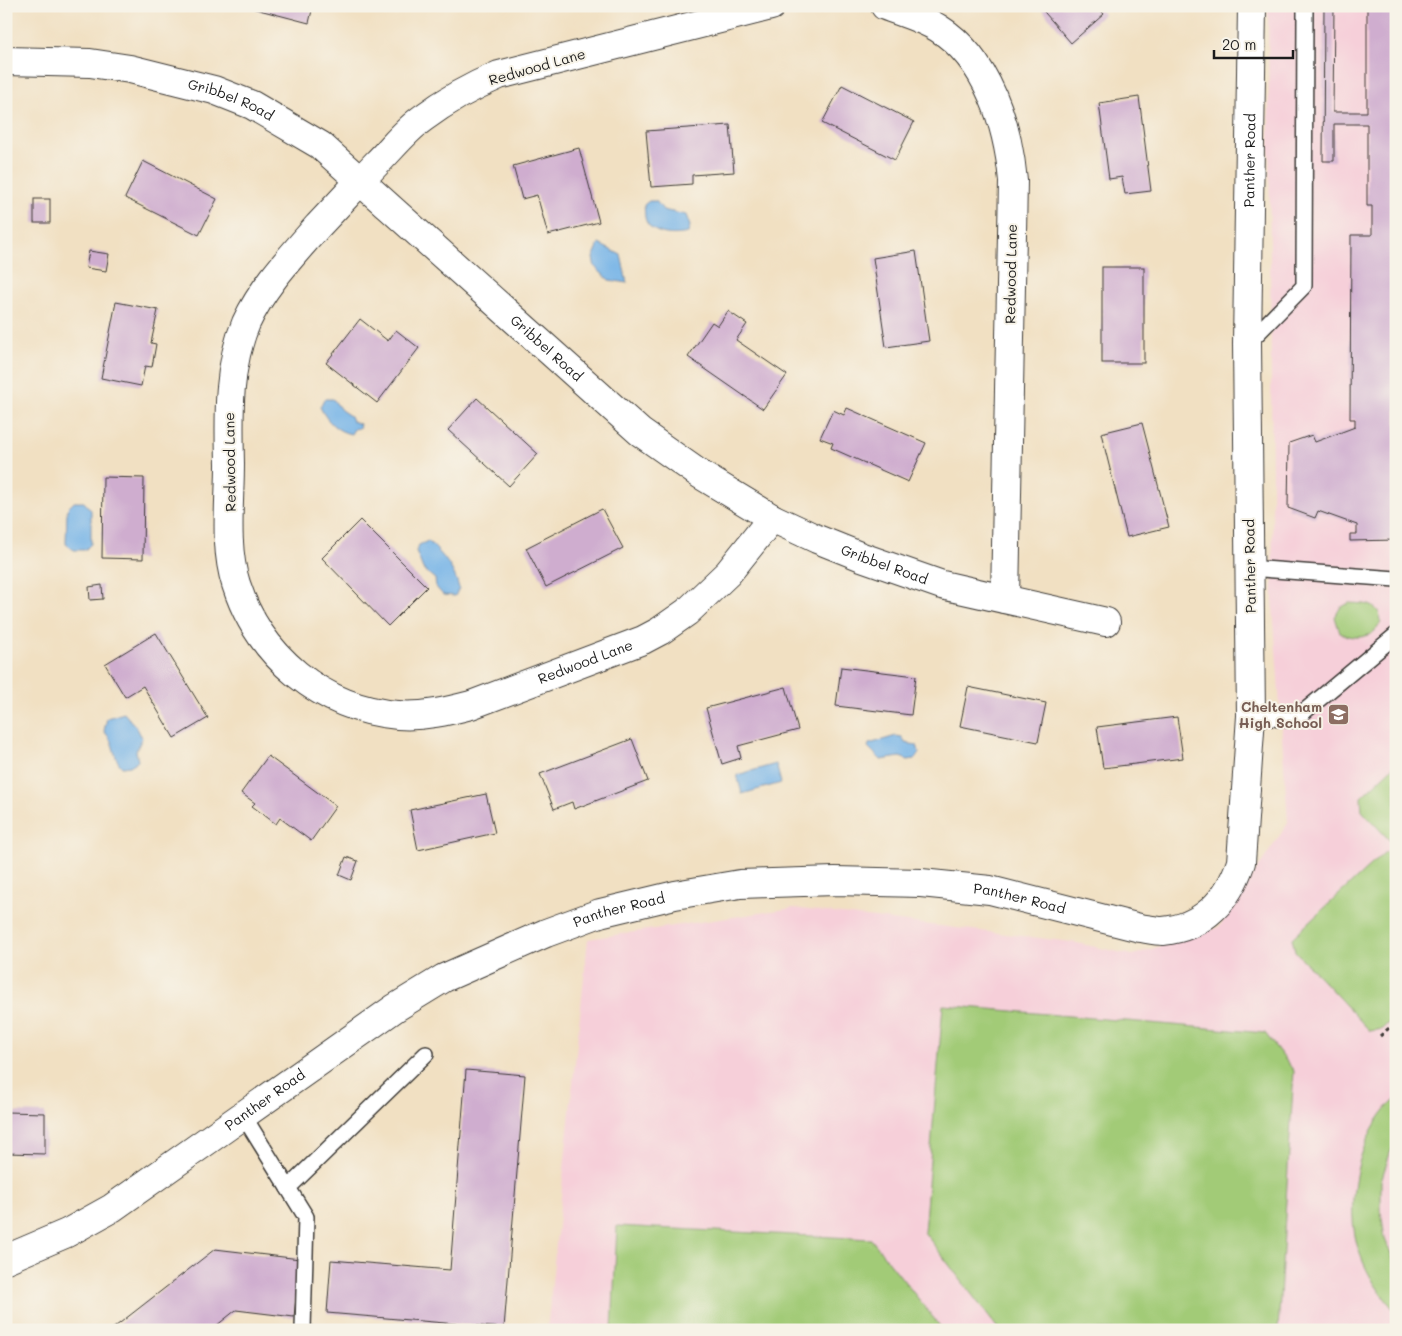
<svg xmlns="http://www.w3.org/2000/svg" width="1402" height="1336" viewBox="0 0 1402 1336" font-family="Mali,sans-serif">
<rect width="100%" height="100%" fill="#f7f3e8"/>
<filter id="ink" filterUnits="userSpaceOnUse"><feTurbulence type="fractalNoise" baseFrequency=".02" numOctaves="2"/><feDisplacementMap in="SourceGraphic" scale="10" xChannelSelector="R" yChannelSelector="G"/><feConvolveMatrix kernelMatrix="1 2 1 2 8 2 1 2 1" color-interpolation-filters="sRGB"/></filter>
<filter id="wash" filterUnits="userSpaceOnUse"><feTurbulence type="fractalNoise" baseFrequency=".0096" numOctaves="4" result="noise"/><feDisplacementMap in="SourceGraphic" scale="20" xChannelSelector="R" yChannelSelector="G"/><feGaussianBlur stdDeviation="1.12" result="paint"/><feColorMatrix in="noise" values="0 0 0 0 0 0 0 0 0 0 0 0 0 0 0 0 0 1.4 0 .05"/><feComposite in="paint" operator="in"/></filter>
<g filter="url(#wash)">
<rect width="100%" height="100%" fill="#f1e0c2"/>
<path fill="#f6cfd9" d="M1268,6H1396V1330H547L588,939L793,908L1072,942L1133,955L1219,927L1288,823L1273,607Z"/>
<g fill="#a2cb77" stroke="#5f744a">
<path d="M1349,603C1364,604 1379,602 1381,621C1375,639 1355,640 1340,633L1335,617L1340,608Z"/>
<path d="M1396,764V847L1362,811L1361,797Z"/>
<path d="M1385,852H1396V1016L1382,1029L1370,1031L1295,951L1292,938Z"/>
<path d="M943,1005L1265,1033L1294,1071L1278,1330H999L924,1232Z"/>
<path d="M1396,1098V1143L1390,1153L1381,1181V1211L1385,1239L1396,1266V1312C1380,1294 1368,1276 1360,1254C1342,1206 1358,1132 1396,1098Z"/>
<path d="M617,1226L871,1239L943,1330H612Z"/>
</g>
<g fill="#73b2e7" stroke="#486782">
<path d="M649,201H656L663,210L686,215L690,226L688,233C675,236 653,236 646,221C644,216 645,210 644,205Z"/>
<path d="M599,244L621,255L627,283L609,280L595,267L593,258Z"/>
<path d="M324,399H333L341,410L350,416L352,421L360,424L359,428L354,429L351,434C336,431 327,421 320,407Z"/>
<path d="M74,502H84L91,510V544L85,550H74L66,544L67,509Z"/>
<path d="M428,541C443,555 454,568 459,588L455,596L443,595L436,587L435,579L423,569L416,551L419,545Z"/>
<path d="M124,713L137,728L142,738L136,751L138,761L130,766L122,767C111,755 117,745 104,731L107,718Z"/>
<path d="M896,736L902,737L905,743L917,745L919,753L915,759L908,760L900,757L881,760L868,747L869,744Z"/>
<path d="M776,764L781,783L742,794L737,775Z"/>
</g>
<g id="blocks">
<g fill="#cfadcf">
<path d="M244,6H313L309,23Z"/>
<path d="M1039,6H1097L1104,14L1071,43Z"/>
<path d="M1324,6H1334L1333,112H1367V6H1396V540L1350,541V534H1357V525L1318,511L1315,518L1288,508L1289,443L1312,435L1315,442L1355,427V419H1350L1351,235H1372V206H1367V124H1334V161H1323Z"/>
<path d="M842,85L914,122L895,160L822,123Z"/>
<path d="M1139,97L1151,191L1125,194L1122,177L1109,179L1099,103Z"/>
<path d="M730,125L734,172L692,175V184L651,187L646,131Z"/>
<path d="M579,148L599,222L548,235L537,195L522,199L513,166Z"/>
<path d="M143,161L217,199L199,235L125,198Z"/>
<rect x="34" y="199" width="16" height="24"/>
<path d="M89,251L109,254L106,271L86,268Z"/>
<path d="M916,251L929,341L886,347L873,258Z"/>
<rect x="1102" y="267" width="42" height="96"/>
<path d="M116,302L158,310L151,343L156,344L152,367L145,366L141,386L101,378Z"/>
<path d="M728,311L747,324L736,340L787,375L763,409L688,357L712,322L718,326Z"/>
<path d="M360,319L388,341L396,330L419,348L377,403L326,363Z"/>
<path d="M477,398L538,454L509,486L448,430Z"/>
<path d="M847,408L926,443L908,482L831,448L833,443L820,438L833,410L844,415Z"/>
<path d="M1142,423L1169,527L1127,537L1101,433Z"/>
<path d="M103,477L144,478L143,559L102,558Z"/>
<path d="M602,509L623,548L546,587L526,548Z"/>
<path d="M360,520L427,587L388,626L322,558Z"/>
<path d="M102,585L103,599L90,600L89,587Z"/>
<path d="M156,633L208,718L174,738L143,686L125,697L105,664Z"/>
<path d="M841,667L916,676L911,715L836,706Z"/>
<path d="M786,687L798,730L738,746L741,758L722,764L706,708Z"/>
<path d="M968,687L1046,703L1038,742L960,726Z"/>
<path d="M1177,717L1183,758L1103,768L1097,727Z"/>
<path d="M632,739L648,781L574,809L572,802L554,809L540,774Z"/>
<path d="M268,756L336,806L311,841L280,818L276,824L252,806L255,803L241,793Z"/>
<path d="M486,794L495,833L418,850L410,810Z"/>
<path d="M346,857L358,861L351,880L339,875Z"/>
<path d="M466,1070L525,1075L504,1328L327,1313L331,1260L450,1270Z"/>
<path d="M6,1112L45,1113V1154L6,1153Z"/>
<path d="M215,1249L300,1259L294,1317L236,1310L211,1330H111Z"/>
</g>
</g>
</g>
<g filter="url(#ink)">
<use href="#blocks" fill-opacity="0" stroke="#3c3935" stroke-width="1"/>
<g fill="none" stroke-linecap="round" stroke-linejoin="round">
<defs>
<g id="lane">
<path d="M1248,343L1304,286L1305,6"/>
<path d="M1249,568L1396,579"/>
<path d="M1251,716L1294,720L1396,635"/>
<path d="M243,1115L306,1217L303,1330"/>
<path d="M288,1188L426,1054"/>
</g>
<g id="street">
<path id="s1" d="M771,6L499,75C473,86 447,100 423,118C406,130 392,148 377,163C357,184 337,206 317,227C291,257 263,286 246,323C227,368 229,417 230,464C230,502 224,547 236,584C259,656 322,709 398,715C423,717 448,711 471,705L643,640L660,631L687,612L728,573L772,518"/>
<path d="M885,6C903,13 922,18 938,28C988,59 1008,126 1013,181L1005,599"/>
<path id="s2" d="M6,61L90,63L130,69L214,90L252,105L320,145L640,432L701,475L772,518L817,539L862,557L942,585L1106,622"/>
<path id="s3" d="M6,1259L67,1233L112,1208L395,1008L444,978L546,933L600,913L675,895L740,884L835,881L921,883L990,890L1140,928C1147,929 1156,931 1163,931C1205,927 1229,898 1241,862L1251,716L1247,344L1252,6"/>
</g>
</defs>
<use href="#lane" stroke="#3c3935" stroke-width="18"/>
<use href="#street" stroke="#3c3935" stroke-width="30"/>
<path stroke="#3c3935" stroke-width="3" stroke-dasharray="4 4" stroke-linecap="butt" d="M1380,1036L1396,1022"/>
<use href="#lane" stroke="#fff" stroke-width="15"/>
<use href="#street" stroke="#fff" stroke-width="28"/>
</g>
</g>
<defs>
<symbol id="school-square" viewBox="-11 -11 22 22"><rect x="-9" y="-9" width="18" height="18" rx="4" fill="#8d6e63" stroke="#f7f3e8"/><path d="M0-5L7-2L0 1L-7-2ZM-4 1L0 2.5L4 1V4Q0 6-4 4Z" fill="#fff"/></symbol>
</defs>
<g fill-rule="evenodd">
<use href="#school-square" x="1326" y="702" width="25" height="25"/>
</g>
<g text-anchor="middle" stroke-width="4" stroke-linejoin="round" paint-order="stroke">
<g font-size="14" fill="#1c1c1c" stroke="#f7f3e8">
<text transform="translate(537 67) rotate(-16)" y="5">Redwood Lane</text>
<text dy="5" stroke="none"><textPath href="#s2" startOffset="230">Gribbel Road</textPath></text>
<text dy="5" stroke="none"><textPath href="#s3" startOffset="2075">Panther Road</textPath></text>
<text transform="translate(1011 274) rotate(-89)" y="5">Redwood Lane</text>
<text dy="5" stroke="none"><textPath href="#s2" startOffset="635">Gribbel Road</textPath></text>
<text transform="translate(230 462) rotate(-91)" y="5">Redwood Lane</text>
<text dy="5" stroke="none"><textPath href="#s2" startOffset="1040">Gribbel Road</textPath></text>
<text transform="translate(1250 566) rotate(-91)" y="5">Panther Road</text>
<text dy="5" stroke="none"><textPath href="#s1" startOffset="1321">Redwood Lane</textPath></text>
<text dy="5" stroke="none"><textPath href="#s3" startOffset="1115">Panther Road</textPath></text>
<text dy="5" stroke="none"><textPath href="#s3" startOffset="710">Panther Road</textPath></text>
<text dy="5" stroke="none"><textPath href="#s3" startOffset="305">Panther Road</textPath></text>
</g>
<g font-size="14" font-weight="bold" fill="#785e54" stroke="#f7f3e8" text-anchor="end">
<text x="1322" y="712">Cheltenham<tspan x="1322" dy="16">High School</tspan></text>
</g>
</g>
<rect width="1402" height="1336" fill="none" stroke="#f7f3e8" stroke-width="25"/>
<path d="M1214 50v8h79v-8" fill="none" stroke="#1c1c1c" stroke-width="2.5"/>
<text x="1222" y="50" font-size="15" fill="#1c1c1c" stroke="#f7f3e8" stroke-width="4" paint-order="stroke">20 m</text>
</svg>
